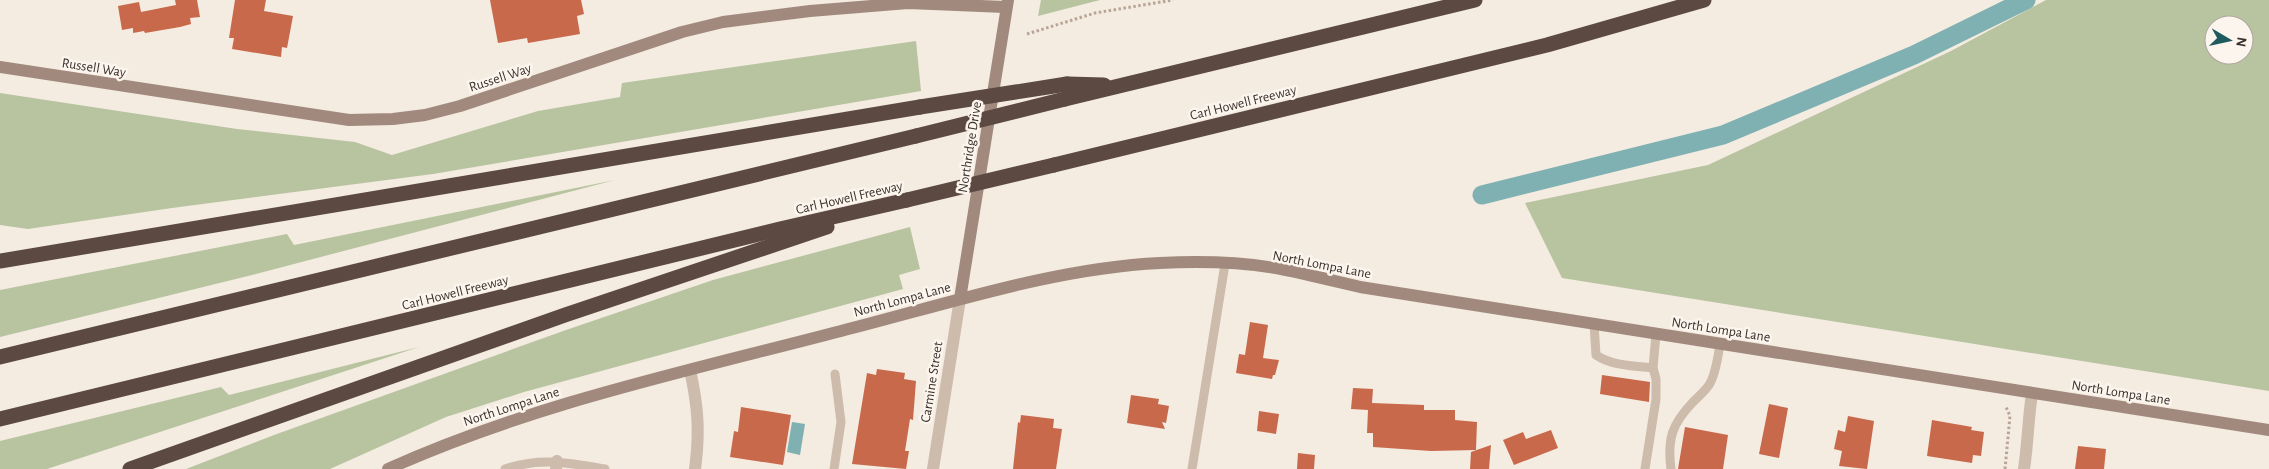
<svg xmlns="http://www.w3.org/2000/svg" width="2269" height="469" viewBox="0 0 2269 469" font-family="'Alegreya Sans',sans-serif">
<rect width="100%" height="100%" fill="#f4ebe1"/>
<g fill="#b8c4a0" fill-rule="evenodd">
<path d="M1041,0H1100L1038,16Z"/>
<path d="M2046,0H2269V391L1562,278L1525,203L1708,165L1951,51ZM2214,25H2244V55H2214Z"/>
<path d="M916,41L921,91L433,174L172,208L28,229L0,225V93L237,129L355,142L392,155L538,111L620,97L622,83Z"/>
<path d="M615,180L248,276L0,337V290L287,234L294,245Z"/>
<path d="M910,227L920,269L899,275L903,289L524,392L446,417L330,469H186L274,435L566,330L713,280Z"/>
<path d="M419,347L47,469H0V441L221,387L229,395Z"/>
</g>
<path fill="#7fb0b2" d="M792,422L805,424L800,455L787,452Z"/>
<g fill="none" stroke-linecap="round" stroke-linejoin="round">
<path stroke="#7fb0b2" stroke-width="19" d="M1482,195L1723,135L1914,55L2026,0"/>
</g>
<g fill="#c8694b">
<path d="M175,0H197L200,17L190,18L191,24L180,27L145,33L144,31L133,33V28L122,30L118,6L139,2L141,12L176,5Z"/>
<path d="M235,0H266L264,11L293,16L287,48L282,47L281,57L232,49L234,38H229Z"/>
<path d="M490,0H581L584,14L577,16L580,34L528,43L527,38L498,43Z"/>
<path d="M1250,322L1268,325L1263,358L1279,360L1275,375H1273L1272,379L1236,373L1239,354L1245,355Z"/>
<path d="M877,369L905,373L904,379L916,381L913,420L910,419L905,451H909L906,469L852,464L867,373L876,375Z"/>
<path d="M1602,375L1650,382L1649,402L1600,394Z"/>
<path d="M1353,388L1373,389L1372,403L1424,405V410H1455V420L1477,422L1476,450L1431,451L1373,447V433H1367L1368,410L1351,409Z"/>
<path d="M1131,395L1159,399L1158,404L1169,406L1166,423L1162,422L1165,429L1127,423Z"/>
<path d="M1769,404L1788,408L1779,458L1759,454Z"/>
<path d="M741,407L791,415L783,465L730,457L734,431L738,432Z"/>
<path d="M1259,411L1279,414L1276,434L1257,431Z"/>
<path d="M1021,415L1054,419L1053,428L1062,429L1056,469H1013L1018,422L1020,423Z"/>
<path d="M1848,416L1874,421L1867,469L1839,466L1842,451L1834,449L1838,430L1845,432Z"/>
<path d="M1932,420L1972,427L1971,430L1984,432L1981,456L1973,455L1972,463L1927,456Z"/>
<path d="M1685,427L1728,435L1723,469H1678Z"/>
<path d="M1551,430L1558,448L1514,465L1503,440L1523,432L1526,439Z"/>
<path d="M1491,445L1489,469H1470L1471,452Z"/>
<path d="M2078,446L2106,449L2104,469H2075Z"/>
<path d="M1298,453L1315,455L1314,469H1297Z"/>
</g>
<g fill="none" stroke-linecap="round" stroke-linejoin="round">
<g stroke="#b9a596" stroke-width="3" stroke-dasharray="2.5 2.5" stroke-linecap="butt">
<path d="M1027,34L1095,13L1173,0"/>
<path d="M2005,469L2010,416L2006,407"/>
</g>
<g stroke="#cdbbac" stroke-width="9">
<path d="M1594,324L1596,355C1612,366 1635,366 1653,368"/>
<path d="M505,469C542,457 568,463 605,469"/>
<path d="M834,469L841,422L835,374"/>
<path d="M1192,469L1225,264"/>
<path d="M1645,469L1656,399V379L1653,368L1656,334"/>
<path d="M1671,469C1667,439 1672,424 1693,402C1698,397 1705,391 1709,385C1716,374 1718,356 1720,344"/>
</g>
<g stroke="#cdbbac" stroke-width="12">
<path d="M690,370C698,406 700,432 695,469"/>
<path d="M556,469L557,461"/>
<path d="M933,469L960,299"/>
<path d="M2024,469C2028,443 2028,419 2032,394"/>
</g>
<g stroke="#a18a7d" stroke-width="12">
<path d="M0,67L349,120L393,119L425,115L460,106L682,32L723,22L810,11L908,3L1005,7"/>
<path d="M960,299L1008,0"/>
<path d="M388,469C532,404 688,371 841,331C944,305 1054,268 1160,263C1200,261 1242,262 1281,269C1307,274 1334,281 1360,287L2269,430"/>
</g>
<g stroke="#5c4a42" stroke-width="15">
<path d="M1067,84L1104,85"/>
<path d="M1065,99L1475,0"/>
<path d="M1054,165L1547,45L1704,0"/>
<path d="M0,261L920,107"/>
<path d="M0,357L916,136"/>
<path d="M0,419L780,229L907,200"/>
<path d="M130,469L565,315L827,227"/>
</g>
<g stroke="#5c4a42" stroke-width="15">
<path d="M920,107L1067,84"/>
<path d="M916,136L1065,99"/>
<path d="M907,200L1054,165"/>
</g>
</g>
<g text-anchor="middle" stroke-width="5" stroke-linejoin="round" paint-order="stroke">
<g font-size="14" fill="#3b302b" stroke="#fbf5ee">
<text transform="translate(94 67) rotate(9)" y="5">Russell Way</text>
<text transform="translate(500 77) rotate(-18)" y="5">Russell Way</text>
<text transform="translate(1243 102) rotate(-14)" y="5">Carl Howell Freeway</text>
<text transform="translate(969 147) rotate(-81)" y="5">Northridge Drive</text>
<text transform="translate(849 197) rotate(-13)" y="5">Carl Howell Freeway</text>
<text transform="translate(1322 264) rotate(11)" y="5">North Lompa Lane</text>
<text transform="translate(455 292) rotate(-14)" y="5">Carl Howell Freeway</text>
<text transform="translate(902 299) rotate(-15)" y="5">North Lompa Lane</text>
<text transform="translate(1721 329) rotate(9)" y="5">North Lompa Lane</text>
<text transform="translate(931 382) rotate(-81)" y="5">Carmine Street</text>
<text transform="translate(2121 392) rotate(9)" y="5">North Lompa Lane</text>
<text transform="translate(511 406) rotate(-18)" y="5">North Lompa Lane</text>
</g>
</g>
<g transform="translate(2229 40) rotate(99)"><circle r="24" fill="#fbf5ee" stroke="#aea6a0"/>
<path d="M0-4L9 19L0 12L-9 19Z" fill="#1f5a5e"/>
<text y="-8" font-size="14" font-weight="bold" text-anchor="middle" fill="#3b302b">N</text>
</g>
</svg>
